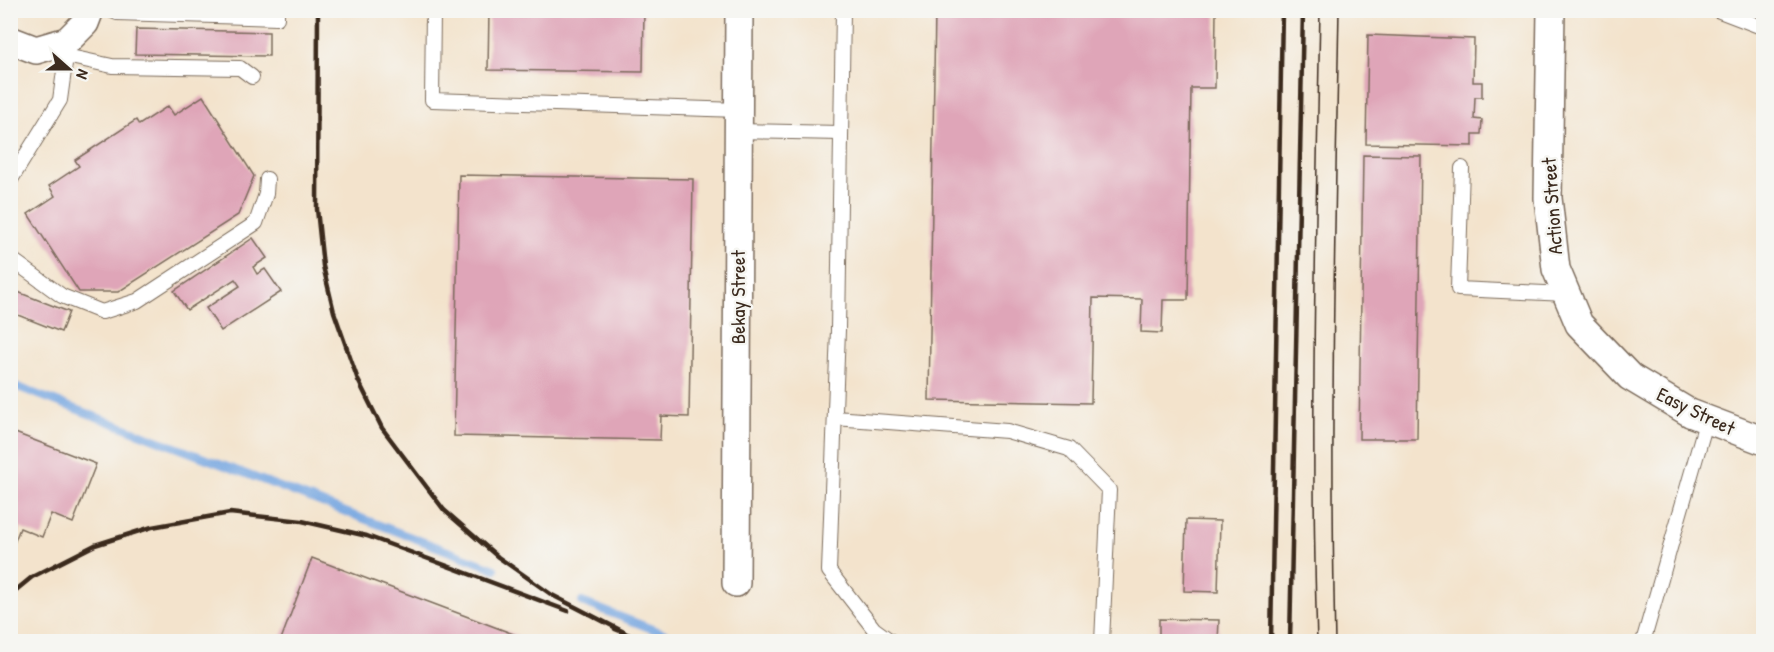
<svg xmlns="http://www.w3.org/2000/svg" width="1774" height="652" viewBox="0 0 1774 652" font-family="'Patrick Hand',sans-serif">
<rect width="100%" height="100%" fill="#f6f6f2"/>
<filter id="ink" filterUnits="userSpaceOnUse"><feTurbulence type="fractalNoise" baseFrequency=".0167" numOctaves="2"/><feDisplacementMap in="SourceGraphic" scale="12" xChannelSelector="R" yChannelSelector="G"/><feConvolveMatrix kernelMatrix="1 2 1 2 8 2 1 2 1" color-interpolation-filters="sRGB"/></filter>
<filter id="wash" filterUnits="userSpaceOnUse"><feTurbulence type="fractalNoise" baseFrequency=".008" numOctaves="4" result="noise"/><feDisplacementMap in="SourceGraphic" scale="24" xChannelSelector="R" yChannelSelector="G"/><feGaussianBlur stdDeviation="1.35" result="paint"/><feColorMatrix in="noise" values="0 0 0 0 0 0 0 0 0 0 0 0 0 0 0 0 0 1.4 0 .05"/><feComposite in="paint" operator="in"/></filter>
<g filter="url(#wash)">
<rect width="100%" height="100%" fill="#f3e3cc"/>
<g fill="none" stroke-linecap="round" stroke-linejoin="round">
<g stroke="#76a6e0" stroke-width="8">
<path d="M10,384L495,569"/>
<path d="M582,602L686,642"/>
</g>
</g>
<g id="blocks">
<g fill="#dfa5b8">
<path d="M489,10H644L643,72L488,70Z"/>
<path d="M935,10H1216L1215,88H1191L1188,300H1163L1162,333L1141,332L1142,299L1093,298L1091,403L929,400Z"/>
<path d="M136,29L269,32V56L135,54Z"/>
<path d="M1368,35L1474,39L1473,82H1482V97H1475L1474,119L1482,120L1481,134H1473V146L1366,144Z"/>
<path d="M203,96L254,176L238,215L118,292H79L28,214L55,196L49,186L79,166L75,160L136,120L139,125L168,106L174,115Z"/>
<path d="M1363,155L1421,156L1417,439H1359Z"/>
<path d="M459,175L693,179L689,417L661,416L660,440L454,436Z"/>
<path d="M253,238L267,258L253,267L257,274L265,269L281,292L221,331L206,308L240,286L235,279L187,310L174,291Z"/>
<path d="M10,289L69,312L61,332L10,312Z"/>
<path d="M10,431L96,464L73,523L51,514L42,537L20,528L11,551Z"/>
<path d="M1186,520L1220,521L1218,592L1184,591Z"/>
<path d="M312,558L532,641V642H280Z"/>
<path d="M1159,619L1219,620L1218,642H1159Z"/>
</g>
</g>
</g>
<g filter="url(#ink)">
<use href="#blocks" fill-opacity="0" stroke="#7b6b5b" stroke-width="1.5"/>
<g fill="none" stroke-linecap="round" stroke-linejoin="round">
<defs>
<g id="lane">
<path d="M110,10L117,13L277,18V10"/>
<path d="M433,10L432,100L739,110"/>
<path d="M843,10L838,330L829,571L874,629L892,642"/>
<path d="M1717,10L1764,28"/>
<path d="M66,56L112,66L240,68L252,77"/>
<path d="M738,131L841,133"/>
<path d="M1462,168L1458,289L1567,294"/>
<path d="M10,181L60,100L67,49"/>
<path d="M10,258L62,296L102,312L137,301L256,223L266,194L267,179"/>
<path d="M835,418L1007,431L1069,449L1109,490L1102,642"/>
<path d="M1643,642L1707,419"/>
</g>
<g id="street">
<path d="M1551,10L1548,198L1556,269L1579,324L1630,377L1690,413L1764,441"/>
<path d="M10,40L36,50L67,41L85,23L90,10"/>
<path d="M736,583L739,10"/>
</g>
</defs>
<use href="#lane" stroke="#7b6b5b" stroke-width="16"/>
<use href="#street" stroke="#7b6b5b" stroke-width="30"/>
<use href="#lane" stroke="#fff" stroke-width="14"/>
<use href="#street" stroke="#fff" stroke-width="27"/>
<g stroke="#3b2a1e" stroke-width="1.5">
<path d="M1317,642C1310,431 1316,221 1320,10"/>
<path d="M1335,642C1330,431 1335,221 1339,10"/>
</g>
<g stroke="#3b2a1e" stroke-width="4.5">
<path d="M318,10L317,209L323,266L334,312L358,380L382,428L444,510L498,557L552,595L624,632"/>
<path d="M10,595L32,577L95,545L152,527L230,513L302,521L367,536L568,611"/>
<path d="M615,629L647,642"/>
<path d="M1271,642L1282,10"/>
<path d="M1290,642L1303,10"/>
</g>
</g>
</g>
<g text-anchor="middle" stroke-width="5" stroke-linejoin="round" paint-order="stroke">
<g font-size="20" fill="#3b2a1e" stroke="#f6f6f2">
<text transform="translate(1552 206) rotate(-94)" y="7">Action Street</text>
<text transform="translate(738 297) rotate(-90)" y="7">Bekay Street</text>
<text transform="translate(1696 411) rotate(26)" y="7">Easy Street</text>
</g>
</g>
<rect width="1774" height="652" fill="none" stroke="#f6f6f2" stroke-width="36"/>
<g transform="translate(69 69) rotate(111)" stroke="#f6f6f2" stroke-width="4.5" paint-order="stroke">
<path d="M0-4.5L10 22L0 15L-10 22Z" fill="#3b2a1e"/>
<text y="-9" font-size="16" font-weight="bold" text-anchor="middle" fill="#3b2a1e">N</text>
</g>
</svg>
